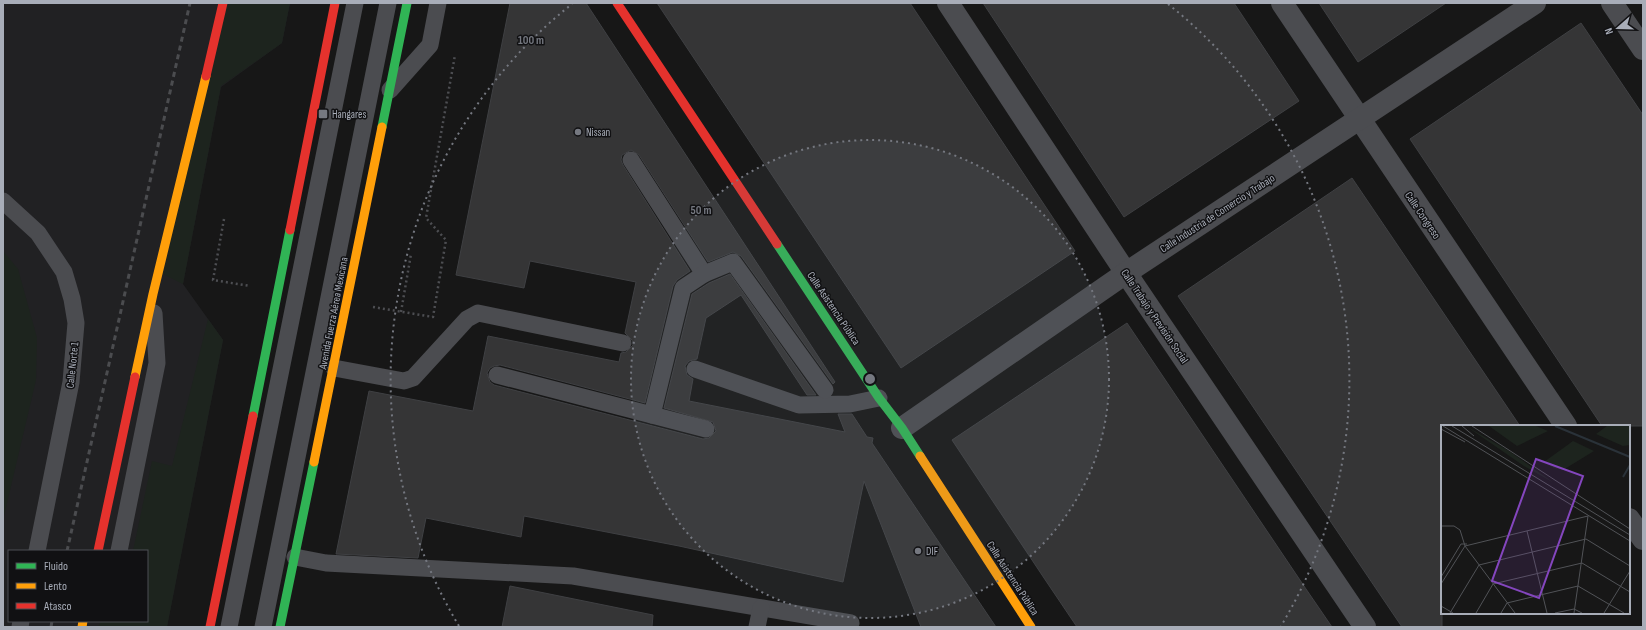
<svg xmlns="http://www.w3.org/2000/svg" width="1646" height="630" viewBox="0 0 1646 630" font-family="'Sofia Sans Condensed',sans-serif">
<rect width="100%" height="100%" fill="#171717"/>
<path fill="#212123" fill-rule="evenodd" d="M3,3H290L282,43L221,87L183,284L223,340L167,627H3ZM9,551H147V621H9Z"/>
<g fill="#1d241e">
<path d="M227,3H290L282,43L221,86L183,284L163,274Z"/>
<path d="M3,251L18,269L37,338L36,380L3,520Z"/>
<path d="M208,319L223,340L167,627H98L101,621H147V551H133L152,461L172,466Z"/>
</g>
<g fill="#353536" stroke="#3f4043">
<path d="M510,3H586L835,382L833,384L741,256L733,252L708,262L639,155L631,150L622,155L621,160L623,165L690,271L677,280L673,286L645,403L500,365L494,366L490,368L487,373L490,382L494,385L703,439L709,438L716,431L713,422L664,408L692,294L709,283L730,274L816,395H807L741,295L706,318L697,359L689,361L685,366L687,375L693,379L689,401L845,432L838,414H852L867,437L873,438L872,443L996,627H921L864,481L843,582L679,546L524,516L521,537L426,518L418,558L336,554L369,391L473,411L488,336L619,362L621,353L626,352L633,345L632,340L625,333L636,282L530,261L524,288L456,275Z"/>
<path d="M657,3H910L1075,251L901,368Z"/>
<path d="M983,3H1234L1299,101L1124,217Z"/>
<path d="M1319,3H1446L1358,62Z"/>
<path d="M1581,23L1643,115V426H1602L1410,139Z"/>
<path d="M1352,178L1520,426H1442V627H1402L1178,296Z"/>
<path d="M1127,323L1306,589L1332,627H1077L1046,581L952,440Z"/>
<path d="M510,586L653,615L652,627H502Z"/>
</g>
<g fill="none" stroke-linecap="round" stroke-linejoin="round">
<g stroke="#4d4e52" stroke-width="2.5" stroke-dasharray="2 3" stroke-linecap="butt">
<path d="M224,219L213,280L250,286"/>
<path d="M373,307L433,317L446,240L426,218L455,55"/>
<path d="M401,312L411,254"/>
</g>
<g stroke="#4b4c50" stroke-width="17">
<path d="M390,90L430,45L438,3"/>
<path d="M631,160L704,274"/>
<path d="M3,201L38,233L64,272L72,299L76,323L71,382L37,551"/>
<path d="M334,368L404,381L413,378L467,319L478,313L623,343"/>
<path d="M695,369L799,405L850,404L879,398"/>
<path d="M652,415L706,429"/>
<path d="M119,551L157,363L154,313"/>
<path d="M295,557L326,563L573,576L851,623"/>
<path d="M20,627L21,621"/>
<path d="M229,627L355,3"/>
<path d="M263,627L388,3"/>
<path d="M757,627L761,608"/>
</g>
<g stroke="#4b4c50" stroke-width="22">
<path d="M948,3L1126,273L1365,627"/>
<path d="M1282,3L1566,426"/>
<path d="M1612,3L1643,49"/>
<path d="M902,428L1126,273L1535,3"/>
<path d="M1629,519L1643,539"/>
</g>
<g stroke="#30b455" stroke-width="9">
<path d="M382,127L407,3"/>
<path d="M777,244L879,398L902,428L920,456"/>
<path d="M253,416L290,230"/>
<path d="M280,627L314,462"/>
</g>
<g stroke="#ff9f0a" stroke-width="9">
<path d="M135,377L153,294L206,76"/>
<path d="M920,456L1031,627"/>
<path d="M314,462L382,127"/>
<path d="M82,627L83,621"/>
</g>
<g stroke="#e5322d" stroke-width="9">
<path d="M617,3L777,244"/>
<path d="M206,76L223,3"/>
<path d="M290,230L335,3"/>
<path d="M98,551L135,377"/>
<path d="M210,627L253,416"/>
</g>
<g stroke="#4b4c4f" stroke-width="3" stroke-dasharray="5 4" stroke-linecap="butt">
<path d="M67,551L190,3"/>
<path d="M51,627L52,621"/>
</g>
<path stroke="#4b4c50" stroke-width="17" d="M497,375L652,415L683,288L704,274L733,262L825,390"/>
</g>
<circle cx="870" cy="379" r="239" fill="#757880" fill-opacity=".12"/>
<g fill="none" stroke="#757880" stroke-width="2" stroke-dasharray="2 4">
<circle cx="870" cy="379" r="239"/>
<path d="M459 626A479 479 0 0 1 572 4M1168 4A479 479 0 0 1 1281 626"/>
</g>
<g fill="#757880" stroke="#111113" stroke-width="1.5">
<rect x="318" y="109" width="10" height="10" rx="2"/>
<circle cx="578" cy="132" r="4"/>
<circle cx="918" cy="551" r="4"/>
</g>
<g text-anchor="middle" stroke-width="3" stroke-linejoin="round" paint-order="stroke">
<g font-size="11" fill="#a8adb8" stroke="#111113" text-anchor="start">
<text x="332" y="118">Hangares</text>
<text x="586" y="136">Nissan</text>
<text x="926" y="555">DIF</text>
</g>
<g font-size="11" fill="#a8adb8" stroke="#111113">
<text transform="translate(1217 213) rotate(-33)" y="4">Calle Industria de Comercio y Trabajo</text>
<text transform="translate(1423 215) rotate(56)" y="4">Calle Congreso</text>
<text transform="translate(834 308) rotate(56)" y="4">Calle Asistencia Pública</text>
<text transform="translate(333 313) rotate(-79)" y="4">Avenida Fuerza Aérea Mexicana</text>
<text transform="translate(1155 316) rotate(56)" y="4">Calle Trabajo y Previsión Social</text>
<text transform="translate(72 365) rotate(-84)" y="4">Calle Norte 1</text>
<text transform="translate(1013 578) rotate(57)" y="4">Calle Asistencia Pública</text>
</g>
</g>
<g transform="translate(1441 425)">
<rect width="189" height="189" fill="#171717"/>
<path d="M25,1L68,26L113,58L83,41ZM48,1H95L107,6L76,21ZM166,1H189V20L182,21L155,9ZM132,16L153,26L122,45L113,43L103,37Z" fill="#1d241e"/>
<path fill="none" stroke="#2a3239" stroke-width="2" d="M114,1L189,32M182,52L189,40"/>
<path fill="none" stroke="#515357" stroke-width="1" d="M2,1L189,116M11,1L189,110M21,1L33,11M31,1L189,104M0,4L24,17M0,101H13L19,105L24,121L74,188M86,106L106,188M0,152L20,119H26M0,159L24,121L147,91L133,188M0,181L12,188M9,188L38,140L145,114L189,141M35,188L52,159L141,138L189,167M60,188L66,178L137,161L183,188M114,188L133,184L141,188M163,188L189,146"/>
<path fill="#8446be" fill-opacity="0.15" stroke="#8446be" stroke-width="2" d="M95,34L142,51L98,173L51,156Z"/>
<rect width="189" height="189" fill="none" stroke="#a8adb8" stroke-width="2"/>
</g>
<circle cx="870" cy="379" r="6" fill="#757880" stroke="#111113" stroke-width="2"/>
<g font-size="12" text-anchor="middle" font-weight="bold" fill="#757880" stroke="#111113" stroke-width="3" stroke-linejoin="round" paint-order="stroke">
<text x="531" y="44">100 m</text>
<text x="701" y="214">50 m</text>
</g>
<rect width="1646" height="630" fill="none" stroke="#a8adb8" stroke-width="8"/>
<rect x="8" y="550" width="140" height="72" fill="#111113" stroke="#4d4f55"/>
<rect x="16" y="563" width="20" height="6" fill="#30b455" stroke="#4d4f55"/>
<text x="44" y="570" font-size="12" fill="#a8adb8">Fluido</text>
<rect x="16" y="583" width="20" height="6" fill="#ff9f0a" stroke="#4d4f55"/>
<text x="44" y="590" font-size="12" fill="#a8adb8">Lento</text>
<rect x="16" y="603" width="20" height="6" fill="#e5322d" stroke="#4d4f55"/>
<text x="44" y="610" font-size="12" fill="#a8adb8">Atasco</text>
<g transform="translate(1618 28) rotate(250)" stroke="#111113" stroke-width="3" paint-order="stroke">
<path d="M0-3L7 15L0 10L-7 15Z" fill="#a8adb8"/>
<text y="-6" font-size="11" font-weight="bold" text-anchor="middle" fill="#a8adb8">N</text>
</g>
</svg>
